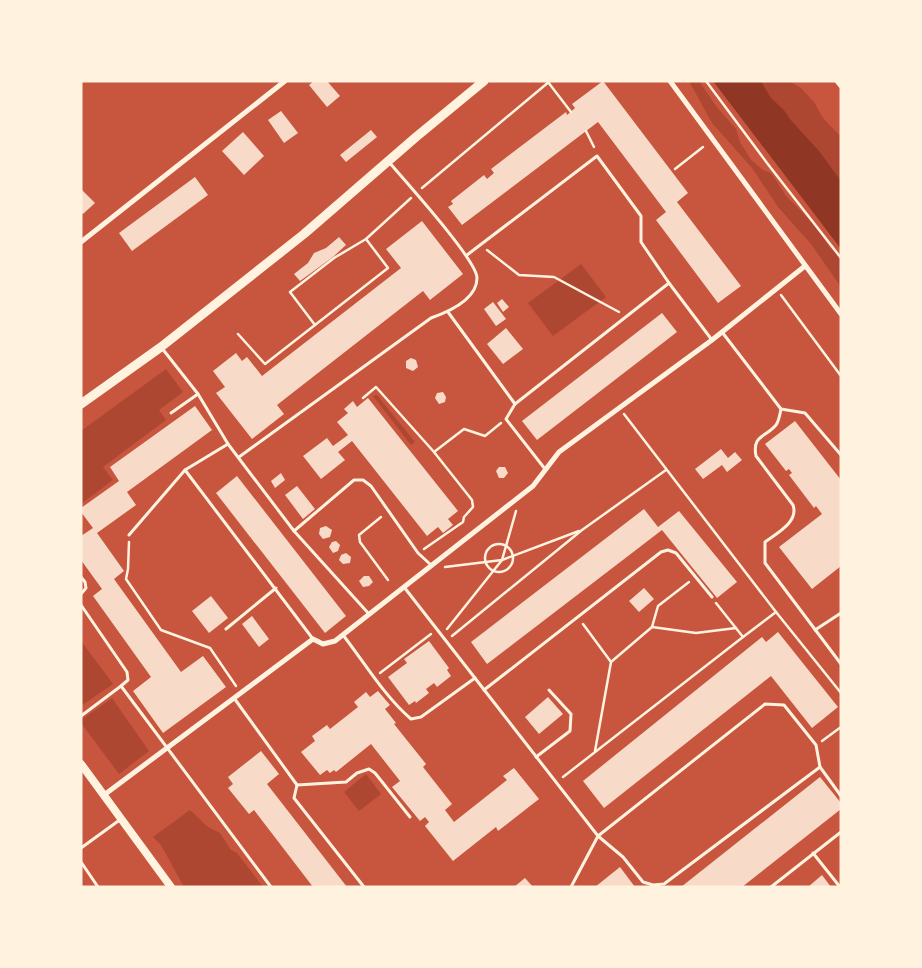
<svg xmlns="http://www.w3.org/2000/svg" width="922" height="968" viewBox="0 0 922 968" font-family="'Exo 2',sans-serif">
<rect width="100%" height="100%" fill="#c8553d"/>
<g fill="#ae4732">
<path d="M689,81H699L716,106L736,129L740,142L751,160L763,170L771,173L786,196L814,224L830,248L840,257L841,287L811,244L778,207L752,168L712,123Z"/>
<path d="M761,81H789L801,88L814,102L823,118L841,137V181L820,152L790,119L784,110L771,98Z"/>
<path d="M581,264L606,297L553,336L528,303Z"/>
<path d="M166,369L183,392L159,410L166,420L103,467L113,480L81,504V431Z"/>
<path d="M377,395L415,442L411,445L373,396Z"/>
<path d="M81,641L113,684L81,706Z"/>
<path d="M112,698L149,751L119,774L81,723V720Z"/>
<path d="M366,774L381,794L359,811L344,792Z"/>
<path d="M190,810L208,827L220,833L231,850L237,853L263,887H184L161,845L153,837Z"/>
</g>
<path fill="#8f3625" d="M713,81H761L771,98L784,110L790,119L820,152L841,181V249Z"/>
<g fill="#f7dbc8">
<path d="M314,81H327L340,96L327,107L309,85Z"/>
<path d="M603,81L688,193L677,202L741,286L718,303L656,220L666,212L598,122L462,225L448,207L453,204L451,201L484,175L487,179L494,173L491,169L566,112L567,115L575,108L572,104Z"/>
<path d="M281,111L298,133L284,143L268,120Z"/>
<path d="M371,130L377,137L346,162L340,155Z"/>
<path d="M243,132L264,156L244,175L222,151Z"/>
<path d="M195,177L208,195L132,251L119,233Z"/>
<path d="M81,189L95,203L83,214L81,212Z"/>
<path d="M422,221L463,274L430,300L423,291L277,405L284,414L252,439L216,393L225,387L213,371L236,353L242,361L247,357L262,376L401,268L386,249Z"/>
<path d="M339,237L346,245L333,257L300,281L294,274L308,263L314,253L326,248Z"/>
<path d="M502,299L509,307L503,312L497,303Z"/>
<path d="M493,302L506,319L496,326L484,309Z"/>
<path d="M662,313L677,332L537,440L522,421Z"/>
<path d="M506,328L523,349L503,364L487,344Z"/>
<path d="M411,358L416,360L418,367L413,371L406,368V361Z"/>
<path d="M443,392L446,397L445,402L439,404L435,398L437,393Z"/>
<path d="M368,398L458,511L448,519L453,525L443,533L438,527L427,536L352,441L338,452L345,460L321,479L303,456L327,438L333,446L348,435L337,422L348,413L344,409L353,401L357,407Z"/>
<path d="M195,406L212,430L127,492L136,505L97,533L124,571L114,579L181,672L203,656L226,687L163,733L133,691L151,677L93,596L102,589L81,560V536L93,528L81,512V508L119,481L110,467Z"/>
<path d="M795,421L841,480V566L812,589L779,547L822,514L816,506L814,508L789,475L792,473L789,469L786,471L765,444Z"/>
<path d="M721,449L728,458L735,452L742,460L727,472L722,465L703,479L695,469Z"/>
<path d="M499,467H505L508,473L504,478H499L496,471Z"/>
<path d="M281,473L285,480L275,488L271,481Z"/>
<path d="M237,476L346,616L325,633L216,493Z"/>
<path d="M297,486L315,509L303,519L285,495Z"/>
<path d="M644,509L658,527L679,511L737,582L717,598L662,530L487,664L471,642Z"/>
<path d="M326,526L332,530L330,537L323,539L319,534L320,528Z"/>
<path d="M336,541L340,545L338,551L333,553L329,547L332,542Z"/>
<path d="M346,553L351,557L350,563L343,564L339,560L341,555Z"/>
<path d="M364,576H369L373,582L369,586L363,587L359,581Z"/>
<path d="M644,588L654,599L639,612L629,601Z"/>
<path d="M211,596L228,618L209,633L192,611Z"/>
<path d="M252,616L269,639L259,647L242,624Z"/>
<path d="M778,632L838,707L812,728L771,676L604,808L583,781L762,637L766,642Z"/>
<path d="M429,641L449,668L447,670L451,676L437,687L434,683L426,689L429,693L416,703L415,701L409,705L388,677L407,663L404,659Z"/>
<path d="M378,691L390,705L385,709L396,723L394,724L426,764L423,767L452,804L445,810L454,822L507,780L503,776L514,768L539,799L498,831L496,827L453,861L425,826L429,822L425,817L420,821L392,787L400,781L371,744L336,772L334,770L330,773L327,770L320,775L301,752L315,741L312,736L327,725L330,729L358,707L354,702L366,692L370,697Z"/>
<path d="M548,697L563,714L539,734L525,717Z"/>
<path d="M261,751L279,774L267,784L347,887H313L254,810L249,814L228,788L233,784L228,777Z"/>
<path d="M820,777L841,803V809L742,887H681Z"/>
<path d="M620,867L635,887H595Z"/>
<path d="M822,875L831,887H808Z"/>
<path d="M525,878L533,887H514Z"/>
</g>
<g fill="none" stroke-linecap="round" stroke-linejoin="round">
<g stroke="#fff3e0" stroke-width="2.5">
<path d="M706,81L767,163L841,258"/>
<path d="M548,82L571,112"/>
<path d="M586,131L594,147"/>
<path d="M675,169L703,147"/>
<path d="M422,188L550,81"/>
<path d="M487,250L519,275L554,277L619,312"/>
<path d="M781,295L841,376"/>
<path d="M315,325L290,292L334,258L366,239L411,198"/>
<path d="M238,334L265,364L388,268L366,239"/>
<path d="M363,398L376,387L434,452L472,500L473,507L464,517L463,522L424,549"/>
<path d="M624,414L776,612L841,693"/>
<path d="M434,452L464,429L485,436L501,423"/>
<path d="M381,517L359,535L360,542L388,580"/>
<path d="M129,542L128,569L126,579L161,630L210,648L236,686"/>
<circle cx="499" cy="558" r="14"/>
<path d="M445,567L502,560L579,531"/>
<path d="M716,603L743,637L776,612"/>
<path d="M583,624L611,662L595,751"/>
<path d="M652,627L696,633L736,628"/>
<path d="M447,629L502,560L516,511"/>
<path d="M452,636L582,530L666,470"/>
<path d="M611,662L652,627L658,606L689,582"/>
<path d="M380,673L431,634"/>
<path d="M822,741L841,727"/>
<path d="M563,777L743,637"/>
</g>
<g stroke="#fff3e0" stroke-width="3">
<path d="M467,255L597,156L641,216V242L669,283"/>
<path d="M448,312L515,404L506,419L545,469"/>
<path d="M722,332L781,409C780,414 779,421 776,425C765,438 752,435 756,456L793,505C799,522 777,533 765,542V563L841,664"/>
<path d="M161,347L198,394L228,444L294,531L369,614"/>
<path d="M515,404L669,283L712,340"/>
<path d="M781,409L805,413L841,455"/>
<path d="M171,413L198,394"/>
<path d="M239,457L431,318C448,312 477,300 477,278C477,260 404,180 389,162"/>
<path d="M185,470L313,639"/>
<path d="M294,531L354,480H363L371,486L418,553L431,565"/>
<path d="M129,535L185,470L228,444"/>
<path d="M81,577L85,582L86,588L81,594"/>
<path d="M404,587L598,836L623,857L643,882L653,885L664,884L820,767L841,796"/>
<path d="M81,605L127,672L128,680L121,686L271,887"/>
<path d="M226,629L276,588"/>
<path d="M815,630L841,613"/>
<path d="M343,635C364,662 385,697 411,719L421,717L475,678"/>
<path d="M484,690L661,552L668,550L676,553L712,597"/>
<path d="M234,698L297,785L294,798L364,887"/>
<path d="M81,716L121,686"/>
<path d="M536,757L570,731L571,714L549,690"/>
<path d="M297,785L346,782L357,773L369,769L375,773L410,817"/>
<path d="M81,848L121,819"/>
<path d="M813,853L840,887"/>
<path d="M81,862L98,887"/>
<path d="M571,887L598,836L765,704L784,705L816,745L820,767"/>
<path d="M771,887L841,832"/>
</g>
<g stroke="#fff3e0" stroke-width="5">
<path d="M670,81L841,314"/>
<path d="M837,81L841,86"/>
<path d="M81,242L285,81"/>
<path d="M104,795L313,639L323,644L335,641L533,486L559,452L712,340L805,266"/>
</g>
<path stroke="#fff3e0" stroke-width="8" d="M81,764L171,887"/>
<path stroke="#fff3e0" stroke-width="9" d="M81,404L161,347L304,234L416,137L484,81"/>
</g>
<rect width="922" height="968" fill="none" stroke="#fff3e0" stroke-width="165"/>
</svg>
